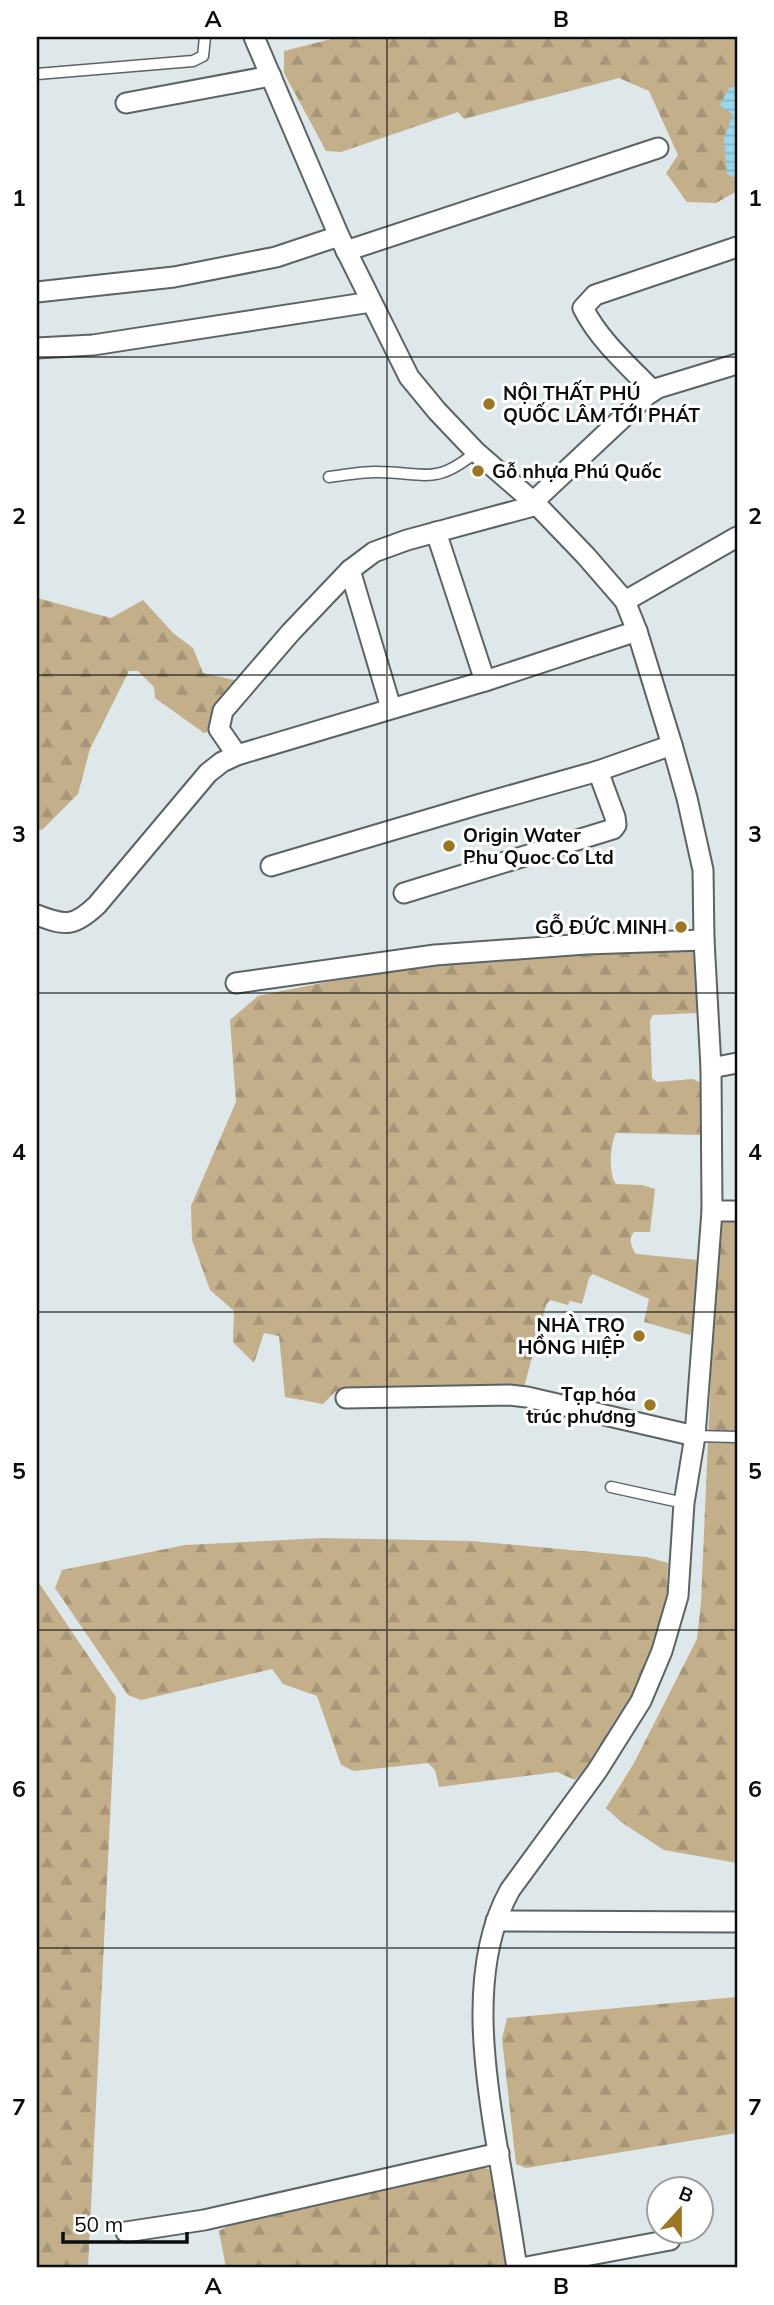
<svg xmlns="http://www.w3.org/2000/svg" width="774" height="2305" viewBox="0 0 774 2305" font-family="Mulish,sans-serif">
<defs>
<pattern id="forest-firs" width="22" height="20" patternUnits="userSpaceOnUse" patternTransform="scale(1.75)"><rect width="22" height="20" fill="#c4af8b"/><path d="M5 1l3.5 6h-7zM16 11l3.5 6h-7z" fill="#a79577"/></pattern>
<pattern id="water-rules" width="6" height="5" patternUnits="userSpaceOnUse" patternTransform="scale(1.75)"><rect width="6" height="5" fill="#9bd7eb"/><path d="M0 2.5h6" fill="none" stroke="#84b7c8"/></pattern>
</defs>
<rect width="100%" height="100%" fill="#dee7ea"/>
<g fill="url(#forest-firs)">
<path d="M339,37H737V191L716,203L687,202L666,173L678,155L649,91L619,78L464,119L458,112L341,152L326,151L284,73V51Z"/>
<path d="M37,598L111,618L143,600L173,633L193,648L203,673L234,680L235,687L214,730L204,733L155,698L154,687L138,671H129L90,749L78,794L42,830L37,828Z"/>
<path d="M697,944L702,1008L698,1013L653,1015L650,1020L652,1078L657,1082L693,1079L701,1083L705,1128L700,1135L616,1133C610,1144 608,1173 616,1184L642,1185L655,1189L650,1232H634C628,1239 631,1247 636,1254L698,1260L700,1264L696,1328L690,1335L644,1322L649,1299L593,1274L589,1278L582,1304L570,1301L568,1305L550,1300L546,1305L523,1391L508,1387L336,1391L323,1404L285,1397L279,1336L264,1333L254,1363L233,1342L234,1311L210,1290L192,1240L191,1206L236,1102L230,1020L258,996L435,960Z"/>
<path d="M737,1220V1863L664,1850L621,1822L606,1808L634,1763L697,1639L701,1602L717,1235L723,1221Z"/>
<path d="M323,1538L472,1541L647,1557L668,1563L666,1613L646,1672L598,1756L575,1780L557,1772L439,1787L435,1770L428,1763L354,1771L341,1765L317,1696L283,1684L272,1669L141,1700L128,1695L55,1588L62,1570L185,1545Z"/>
<path d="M37,1580L116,1697L88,2268H37Z"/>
<path d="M737,1997V2133L526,2168L516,2164L502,2039L507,2018Z"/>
<path d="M475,2166L489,2169L510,2268H226L219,2231L245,2216Z"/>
</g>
<path fill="url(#water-rules)" d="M737,86V176L733,177L727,174L724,138L733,115L720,105L729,88Z"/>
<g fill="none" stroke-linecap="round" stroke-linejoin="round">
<defs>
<g id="service">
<path d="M37,74L193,61L203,56L205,37"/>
<path d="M329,477C346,475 363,471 379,472C426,473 436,485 476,452"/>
<path d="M695,1436L737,1437"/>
<path d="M611,1487L684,1503"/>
</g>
<g id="minor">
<path d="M254,37L339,236L409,377L437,411L476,452L537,505L586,556L625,601L637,631L672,745L687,798L703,870L704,940L711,1068L712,1211L695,1436L684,1503L678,1596L662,1651L641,1701L597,1771L510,1890C468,1965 484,2071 498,2152C505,2191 511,2230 517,2268"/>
<path d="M126,103L271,76"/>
<path d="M346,251L658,148"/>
<path d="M37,292L174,277L276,257L339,236"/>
<path d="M37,348L93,345L371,302"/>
<path d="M653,391C628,365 599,340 583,308L595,295L737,247"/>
<path d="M533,502L647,395L658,388L737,364"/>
<path d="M436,532L485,681"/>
<path d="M350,570L391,708"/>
<path d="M625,601L737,537"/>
<path d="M237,755L219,729L223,711L291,632L350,570L374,552L407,540L537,505"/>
<path d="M271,866L477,805L598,771L672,745"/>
<path d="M404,893L613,829L616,825L615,817L598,771"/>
<path d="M37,915C65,926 74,927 97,905L208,773L222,762L237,755L485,681L637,631"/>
<path d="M236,983L435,955L586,944L704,940"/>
<path d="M711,1068L737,1063"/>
<path d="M712,1211H737"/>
<path d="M346,1398L509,1395L527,1397L695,1436"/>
<path d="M496,1921L737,1922"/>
<path d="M126,2232L204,2220L499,2153"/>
<path d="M521,2268L670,2240"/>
</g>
</defs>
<use href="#service" stroke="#5b6365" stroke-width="13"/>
<use href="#minor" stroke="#5b6365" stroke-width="23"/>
<use href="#service" stroke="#fff" stroke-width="10"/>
<use href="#minor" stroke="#fff" stroke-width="19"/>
</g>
<path fill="none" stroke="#0b0e0f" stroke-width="2" stroke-opacity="0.55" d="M387,37V2268M37,357H737M37,675H737M37,993H737M37,1312H737M37,1630H737M37,1948H737"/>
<g fill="#9d7623" stroke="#fff" stroke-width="2.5">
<circle cx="489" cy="404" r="7"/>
<circle cx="478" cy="471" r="7"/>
<circle cx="449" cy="846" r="7"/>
<circle cx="681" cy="927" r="7"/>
<circle cx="639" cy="1336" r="7"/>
<circle cx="650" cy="1405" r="7"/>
</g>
<g text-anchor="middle" stroke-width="6" stroke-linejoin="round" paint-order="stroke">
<g font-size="19" font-weight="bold" fill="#0b0e0f" stroke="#fff" text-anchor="start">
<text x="503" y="400">NỘI THẤT PHÚ<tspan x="503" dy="22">QUỐC LÂM TỚI PHÁT</tspan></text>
<text x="492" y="478">Gỗ nhựa Phú Quốc</text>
<text x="463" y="842">Origin Water<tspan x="463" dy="22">Phu Quoc Co Ltd</tspan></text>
<text x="667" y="934" text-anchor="end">GỖ ĐỨC MINH</text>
<text x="625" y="1332" text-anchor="end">NHÀ TRỌ<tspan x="625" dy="22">HỒNG HIỆP</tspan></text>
<text x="636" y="1401" text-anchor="end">Tạp hóa<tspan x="636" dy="22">trúc phương</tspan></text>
</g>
</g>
<rect width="774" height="2305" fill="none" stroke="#ffffff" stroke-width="77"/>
<g transform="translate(680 2210) rotate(21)"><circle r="33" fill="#ffffff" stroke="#9d9f9f" stroke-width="2"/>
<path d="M0-5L12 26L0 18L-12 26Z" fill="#9d7623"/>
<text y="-10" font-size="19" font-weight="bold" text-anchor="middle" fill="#0b0e0f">B</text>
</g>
<path d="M63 2232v10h124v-10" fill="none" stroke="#0b0e0f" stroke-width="3.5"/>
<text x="74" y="2232" font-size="21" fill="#0b0e0f" stroke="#ffffff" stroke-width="5" paint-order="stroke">50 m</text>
<rect x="38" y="38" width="698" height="2228" fill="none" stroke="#0b0e0f" stroke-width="2.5"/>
<g font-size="23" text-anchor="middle" font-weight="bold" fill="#0b0e0f">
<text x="213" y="27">A</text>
<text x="561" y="27">B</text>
<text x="19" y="206">1</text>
<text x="755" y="206">1</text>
<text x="19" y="524">2</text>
<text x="755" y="524">2</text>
<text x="19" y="842">3</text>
<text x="755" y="842">3</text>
<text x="19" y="1160">4</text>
<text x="755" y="1160">4</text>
<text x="19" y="1479">5</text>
<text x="755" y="1479">5</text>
<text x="19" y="1797">6</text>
<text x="755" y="1797">6</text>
<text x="19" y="2115">7</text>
<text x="755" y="2115">7</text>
<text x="213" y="2294">A</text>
<text x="561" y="2294">B</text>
</g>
</svg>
